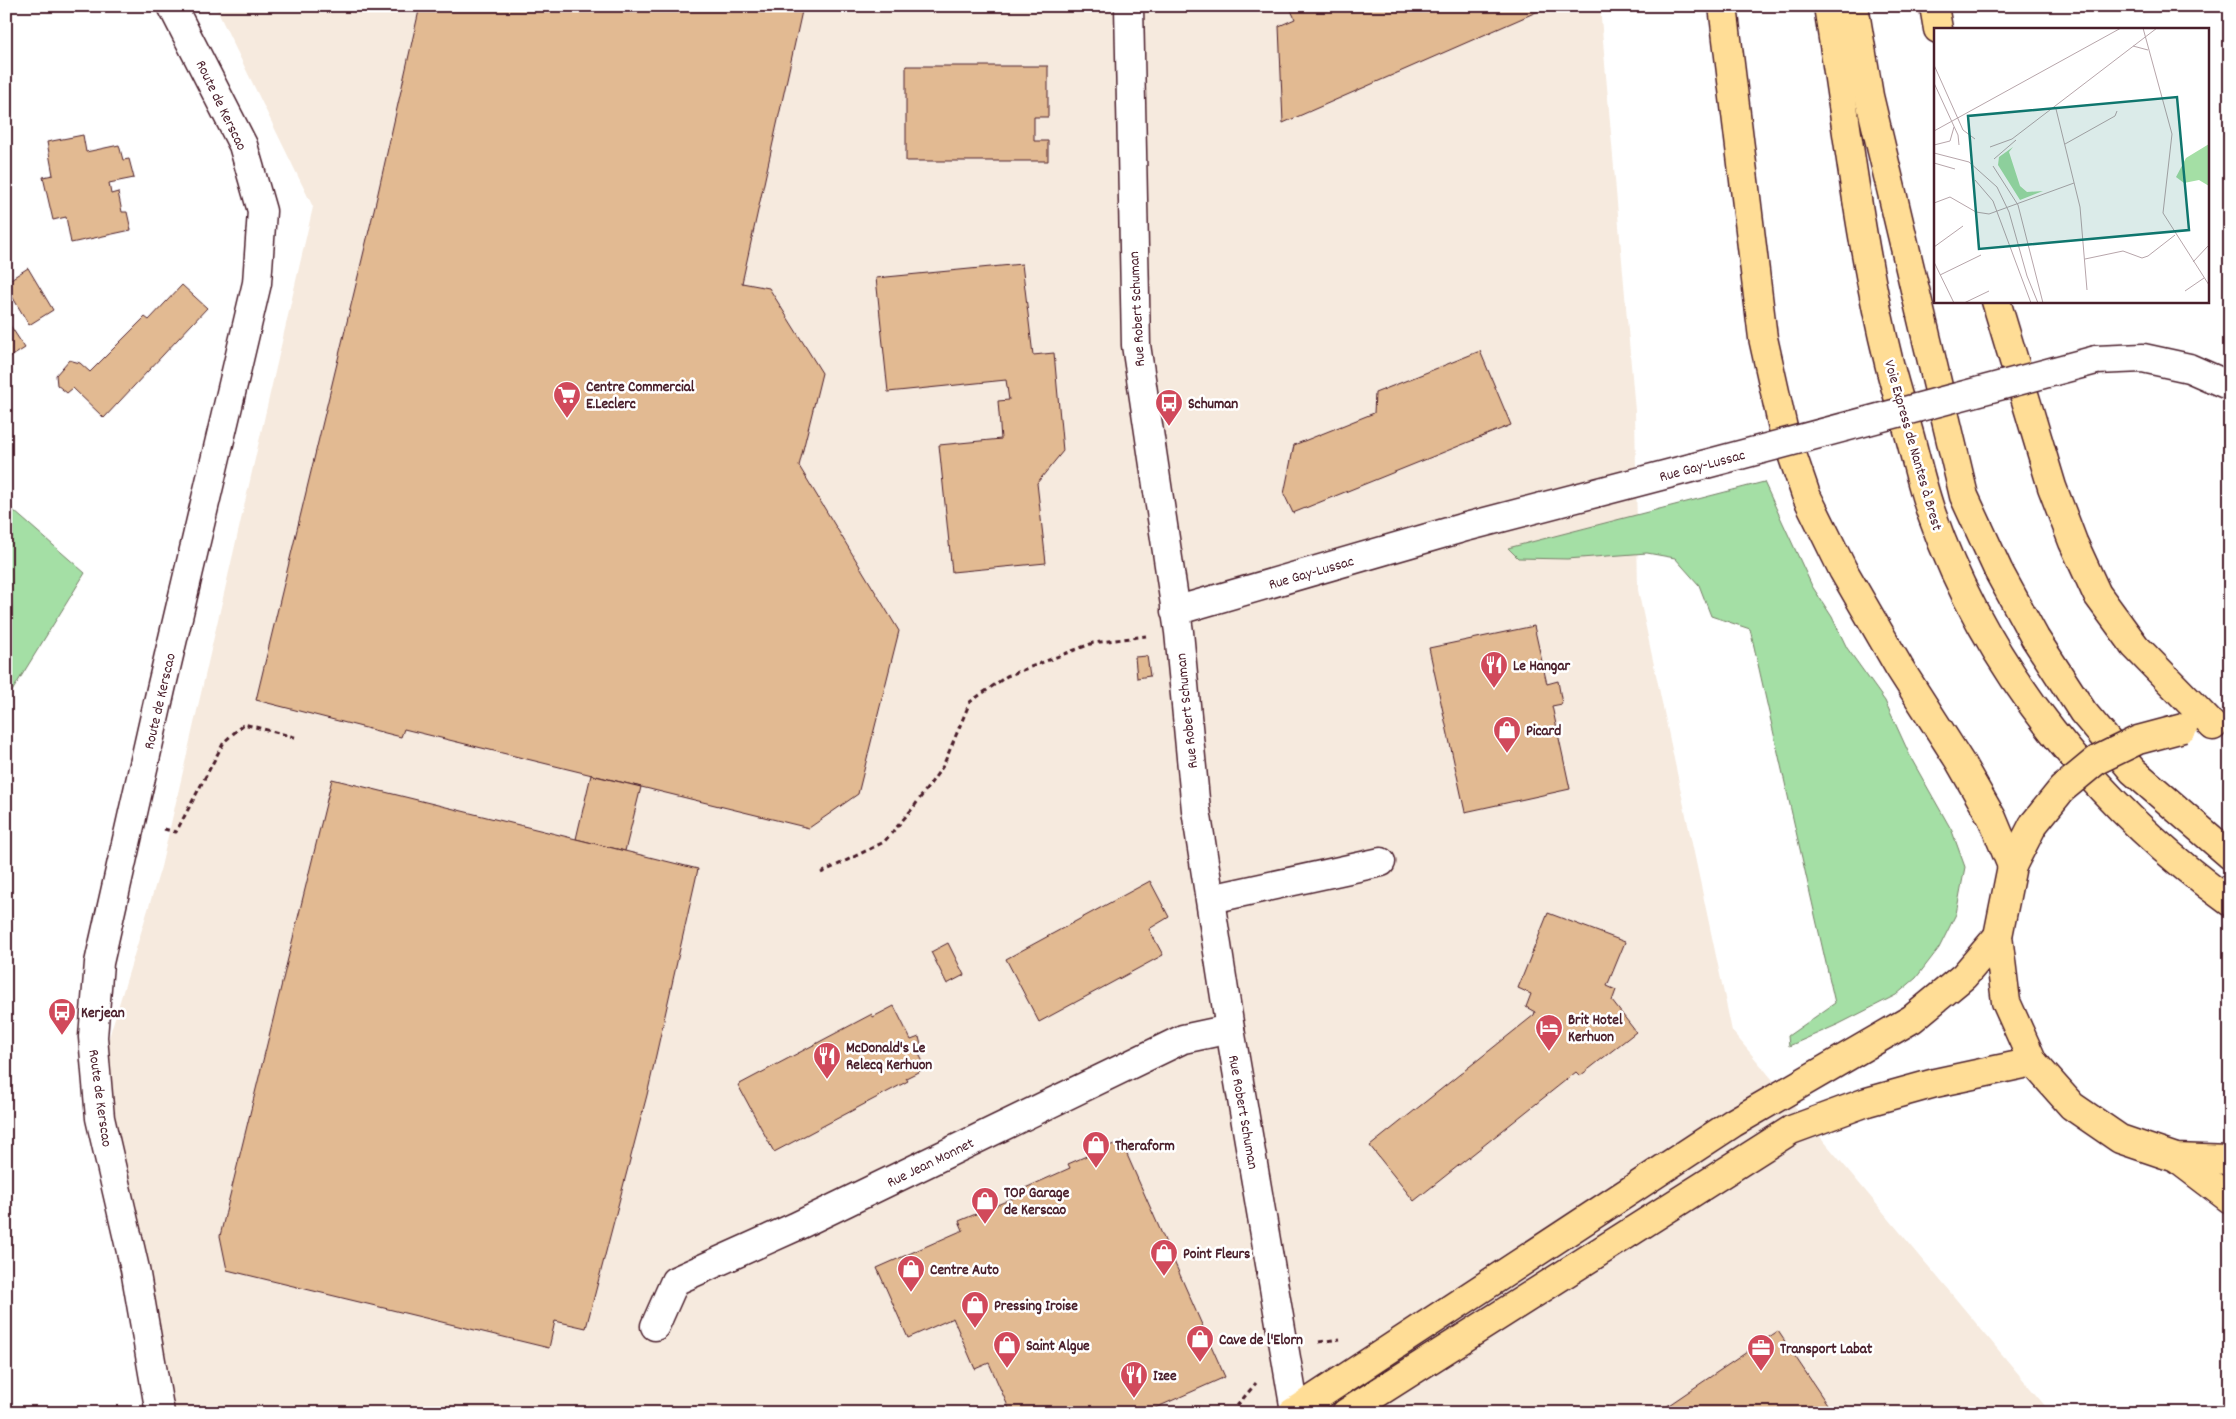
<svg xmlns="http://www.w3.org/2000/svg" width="2236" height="1419" viewBox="0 0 2236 1419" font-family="Dekko,sans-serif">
<rect width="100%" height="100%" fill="#fff"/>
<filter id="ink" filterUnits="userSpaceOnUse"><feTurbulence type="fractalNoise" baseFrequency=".02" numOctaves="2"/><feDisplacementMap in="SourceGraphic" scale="10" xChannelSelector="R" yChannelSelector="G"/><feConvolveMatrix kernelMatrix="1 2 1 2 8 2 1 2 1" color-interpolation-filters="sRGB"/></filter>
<g filter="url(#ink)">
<path fill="#f6eade" d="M215,6H1600L1635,411L1638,590L1732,1031L2051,1413H147L114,1243L95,1083L161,867L313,207Z"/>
<g fill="#a4dfa5" stroke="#777f68">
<path d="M1764,482L1812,586L1832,617L1847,648L1885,701L1912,760L1952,831L1965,867L1956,914L1939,948L1916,978L1896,995L1839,1024L1789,1046L1788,1036L1835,1003L1750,629L1711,616L1699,585L1675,558L1647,553L1567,559L1518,558L1508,548Z"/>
<path d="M6,504L85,573L6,701Z"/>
</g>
<g fill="#e2ba92" stroke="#4a1f2b">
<path d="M420,6H781L802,11L742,283L769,288L822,373L799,466L899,631L858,794L809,828L404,729L401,737L256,700L378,193Z"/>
<path d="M1289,6H1550L1283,123L1279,26L1295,19Z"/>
<path d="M906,66H1048V117H1034V141H1048V161H906Z"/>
<path d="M83,135L86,152L119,145L123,160L129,159L134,178L109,183L111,194L118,192L122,212H127L131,230L71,243L66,217L53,220L43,177L53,175L47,142Z"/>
<path d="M1022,264L1033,355L1054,353L1063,451L1037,483L1046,563L952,572L939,445L1001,439L998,401L1009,400L1006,380L888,392L876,278Z"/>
<path d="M28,268L53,310L29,325L6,286V282Z"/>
<path d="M182,285L207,308L104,418L73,388L67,393L57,385L56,375L69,360L80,363L90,372L145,317L149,320Z"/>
<path d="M6,319L25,348L6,360Z"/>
<path d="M1480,351L1511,425L1293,513L1284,494L1294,445L1374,413L1375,393Z"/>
<path d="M1534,626L1547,684L1558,681L1562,704L1552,706L1570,789L1465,812L1429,648Z"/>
<path d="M1147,656L1150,676L1137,678L1135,657Z"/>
<path d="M591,775L641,787L625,851L576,839Z"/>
<path d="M332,779L698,869L647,1095L586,1328L555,1321L549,1348L227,1270L220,1236Z"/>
<path d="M1150,881L1169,917L1149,929L1163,955L1039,1022L1006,959Z"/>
<path d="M1548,913L1625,942L1607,986L1616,990L1612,1001L1636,1032L1580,1076L1576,1072L1414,1201L1370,1146L1534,1015L1535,1012L1526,1007L1531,994L1518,988Z"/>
<path d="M948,943L964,975L947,984L931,952Z"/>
<path d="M894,1006L911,1040L919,1037L921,1045L916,1048L926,1068L906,1078L908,1081L774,1152L738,1085L872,1014L873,1017Z"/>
<path d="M1121,1141L1225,1377L1144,1413H1011L989,1363L975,1369L953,1318L908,1338L877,1268L963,1230L959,1221L1016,1197L1014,1193L1070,1168L1068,1164Z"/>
<path d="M1778,1331L1833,1413H1657Z"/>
</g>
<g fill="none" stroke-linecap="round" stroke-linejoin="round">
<defs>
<g id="minor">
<path d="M1129,6L1136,345L1179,632L1196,810L1230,1029L1295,1411"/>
<path d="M2096,360L2143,358L2189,368L2230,386"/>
<path d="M1175,611L1462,528L1691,468"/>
<path d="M1211,899L1381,862"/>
<path d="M655,1326L675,1281L795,1227L1183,1039L1230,1029"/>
<path d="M160,1413L135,1269L100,1118L93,1037L99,963L161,689L257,283L262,211L243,145L172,6"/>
</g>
<g id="major">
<path d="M1292,1413L1733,1123L1912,1019L1964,976L1998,936"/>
<path d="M1346,1413L1791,1130L1867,1102L1935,1083L2033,1062"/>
</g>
<g id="highway">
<path d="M1723,6L1763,338L1783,428L1806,495L1843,570L1899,667L1960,762L1992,818L2012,866"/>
<path d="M1828,6C1847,125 1860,246 1889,363C1895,388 1903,412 1910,437C1917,463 1923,490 1932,515C1986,669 2099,807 2230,902"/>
<path d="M1854,6L1869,96L1964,496L1999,572L2035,638L2083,712L2133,771L2230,855"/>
<path d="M1934,6L1938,29"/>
<path d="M1996,301L2052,487L2073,542L2097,594L2135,646L2213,726"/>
<path d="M2033,825L2012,866L1998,936L2006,1002L2033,1062L2072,1106L2120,1139L2176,1158L2230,1160"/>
<path d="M2176,1158L2230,1199"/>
</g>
</defs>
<use href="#minor" stroke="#4a1f2b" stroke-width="31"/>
<use href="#major" stroke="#4a1f2b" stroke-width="31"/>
<use href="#highway" stroke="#4a1f2b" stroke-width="31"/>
<g stroke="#4a1f2b" stroke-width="3" stroke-dasharray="5 4" stroke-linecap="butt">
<path d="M164,829L176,832L224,742L244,724L298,738"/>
<path d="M821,873L884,842L913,808L943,766L970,702L1007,676L1093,643L1146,636"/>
<path d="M1319,1342L1340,1339"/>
<path d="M1231,1413L1256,1383"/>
</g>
<use href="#minor" stroke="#fff" stroke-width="28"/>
<use href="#major" stroke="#ffdd96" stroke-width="28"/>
<use href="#highway" stroke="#ffdd96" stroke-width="28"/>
<defs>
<path id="minor-bridge" d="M1691,468L2096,360"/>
<path id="highway-bridge" d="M2033,825L2062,789L2097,760L2138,740L2183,728"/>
</defs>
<use href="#minor-bridge" stroke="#4a1f2b" stroke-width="31" stroke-linecap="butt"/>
<use href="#highway-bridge" stroke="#4a1f2b" stroke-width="31" stroke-linecap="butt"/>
<use href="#minor-bridge" stroke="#fff" stroke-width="28"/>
<use href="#highway-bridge" stroke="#ffdd96" stroke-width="28"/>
</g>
</g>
<defs>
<symbol id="supermarket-pin" viewBox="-11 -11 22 30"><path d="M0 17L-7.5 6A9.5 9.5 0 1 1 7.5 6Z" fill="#d1495b" stroke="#fff"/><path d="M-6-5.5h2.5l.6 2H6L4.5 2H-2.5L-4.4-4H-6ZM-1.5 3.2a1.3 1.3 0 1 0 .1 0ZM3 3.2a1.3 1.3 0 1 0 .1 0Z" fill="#fff"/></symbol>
<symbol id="bus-pin" viewBox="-11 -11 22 30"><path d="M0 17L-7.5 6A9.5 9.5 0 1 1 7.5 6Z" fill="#d1495b" stroke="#fff"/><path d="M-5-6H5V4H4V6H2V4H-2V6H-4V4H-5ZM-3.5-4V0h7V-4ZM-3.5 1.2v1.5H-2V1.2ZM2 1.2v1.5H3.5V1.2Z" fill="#fff"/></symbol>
<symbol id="restaurant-pin" viewBox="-11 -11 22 30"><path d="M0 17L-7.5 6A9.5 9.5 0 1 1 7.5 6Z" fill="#d1495b" stroke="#fff"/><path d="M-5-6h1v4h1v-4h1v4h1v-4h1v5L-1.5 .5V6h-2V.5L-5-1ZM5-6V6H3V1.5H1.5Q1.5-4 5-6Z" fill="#fff"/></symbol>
<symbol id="shop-pin" viewBox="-11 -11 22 30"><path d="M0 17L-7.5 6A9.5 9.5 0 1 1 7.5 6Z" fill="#d1495b" stroke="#fff"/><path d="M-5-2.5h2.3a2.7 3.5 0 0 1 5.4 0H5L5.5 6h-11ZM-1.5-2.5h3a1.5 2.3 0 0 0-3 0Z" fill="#fff"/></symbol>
<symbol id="hotel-pin" viewBox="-11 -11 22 30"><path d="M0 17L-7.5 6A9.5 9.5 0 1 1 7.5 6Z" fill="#d1495b" stroke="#fff"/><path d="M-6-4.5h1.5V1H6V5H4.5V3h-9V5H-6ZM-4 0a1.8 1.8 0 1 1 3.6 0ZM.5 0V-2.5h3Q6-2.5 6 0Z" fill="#fff"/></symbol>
<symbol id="office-pin" viewBox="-11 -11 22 30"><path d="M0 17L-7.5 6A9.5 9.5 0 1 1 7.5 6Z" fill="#d1495b" stroke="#fff"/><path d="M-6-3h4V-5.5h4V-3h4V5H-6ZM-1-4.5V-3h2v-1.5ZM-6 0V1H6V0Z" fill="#fff"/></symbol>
</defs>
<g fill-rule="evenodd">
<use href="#supermarket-pin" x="551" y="379" width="32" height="43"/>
<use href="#bus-pin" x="1153" y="387" width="32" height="43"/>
<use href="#restaurant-pin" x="1478" y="649" width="32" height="43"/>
<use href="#shop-pin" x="1491" y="714" width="32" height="43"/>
<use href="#bus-pin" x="46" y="996" width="32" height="43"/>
<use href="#hotel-pin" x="1533" y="1012" width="32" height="43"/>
<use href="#restaurant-pin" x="811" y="1040" width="32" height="43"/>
<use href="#shop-pin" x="1080" y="1129" width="32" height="43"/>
<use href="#shop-pin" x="969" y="1185" width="32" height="43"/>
<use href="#shop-pin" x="1148" y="1237" width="32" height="43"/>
<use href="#shop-pin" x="895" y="1253" width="32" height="43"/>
<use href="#shop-pin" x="959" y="1289" width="32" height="43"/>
<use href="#shop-pin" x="1184" y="1323" width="32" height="43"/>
<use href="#shop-pin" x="991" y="1329" width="32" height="43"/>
<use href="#office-pin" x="1745" y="1332" width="32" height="43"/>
<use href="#restaurant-pin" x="1118" y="1359" width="32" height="43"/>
</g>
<g text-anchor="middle" stroke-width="5" stroke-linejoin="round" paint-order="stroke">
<g font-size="15" fill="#4a1f2b" stroke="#fff">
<text transform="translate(222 105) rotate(64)" y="5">Route de Kerscao</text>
<text transform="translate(1136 309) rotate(-93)" y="5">Rue Robert Schuman</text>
<text transform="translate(1914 445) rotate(74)" y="5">Voie Express de Nantes à Brest</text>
<text transform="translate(1702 465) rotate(-15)" y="5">Rue Gay-Lussac</text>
<text transform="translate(1311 572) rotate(-16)" y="5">Rue Gay-Lussac</text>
<text transform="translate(159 701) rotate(-77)" y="5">Route de Kerscao</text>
<text transform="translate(1186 711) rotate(-96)" y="5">Rue Robert Schuman</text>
<text transform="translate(101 1098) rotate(82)" y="5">Route de Kerscao</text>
<text transform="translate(1244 1112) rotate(80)" y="5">Rue Robert Schuman</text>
<text transform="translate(930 1162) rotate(-26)" y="5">Rue Jean Monnet</text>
</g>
<g font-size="15" font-weight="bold" fill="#4a1f2b" stroke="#fff" text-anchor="start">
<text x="586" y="391">Centre Commercial<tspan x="586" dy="17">E.Leclerc</tspan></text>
<text x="1188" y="408">Schuman</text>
<text x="1513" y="670">Le Hangar</text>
<text x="1526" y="735">Picard</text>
<text x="81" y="1017">Kerjean</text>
<text x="1568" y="1024">Brit Hotel<tspan x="1568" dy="17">Kerhuon</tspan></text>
<text x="846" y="1052">McDonald's Le<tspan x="846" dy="17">Relecq Kerhuon</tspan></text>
<text x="1115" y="1150">Theraform</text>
<text x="1004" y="1197">TOP Garage<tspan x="1004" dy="17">de Kerscao</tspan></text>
<text x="1183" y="1258">Point Fleurs</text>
<text x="930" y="1274">Centre Auto</text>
<text x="994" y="1310">Pressing Iroise</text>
<text x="1219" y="1344">Cave de l'Elorn</text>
<text x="1026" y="1350">Saint Algue</text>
<text x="1780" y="1353">Transport Labat</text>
<text x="1153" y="1380">Izee</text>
</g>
</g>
<g transform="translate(1934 28)">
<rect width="275" height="275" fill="#fff"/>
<path d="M275,116V158L265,152L250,155L242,149L252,130ZM79,119L75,124L86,158L93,164L109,163L86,172L64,137L65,129Z" fill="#a4dfa5"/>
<path fill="none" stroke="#b7a5aa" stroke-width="1" d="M209,0L238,106L229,185L275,257M199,18L214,22M0,37L29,102L41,111M0,55L24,107L25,117M122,81L146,179L153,262M0,103L187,0M131,116L181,88L183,83M0,117L16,113L20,99M56,119L78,111L223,0M0,125L35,134L63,159L75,184L93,248L104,275M60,131L82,112M0,135L21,141M59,138L84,177L109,275M41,152L59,173L97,275M0,175L16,169L42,184L55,186L140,155M0,219L29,198M151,231L189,223L208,230L214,228L241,207M0,234L20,275M259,234L274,218M6,247L47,227M251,263L270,250M30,275L55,263"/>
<path fill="#0f766e" fill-opacity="0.15" stroke="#0f766e" stroke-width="2.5" d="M243,69L255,202L45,221L34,88Z"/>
<rect width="275" height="275" fill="none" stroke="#4a1f2b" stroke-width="2.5"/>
</g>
<rect width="2236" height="1419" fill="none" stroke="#fff" stroke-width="25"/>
<rect x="12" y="12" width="2211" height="1394" fill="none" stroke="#4a1f2b" stroke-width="2" filter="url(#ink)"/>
</svg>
